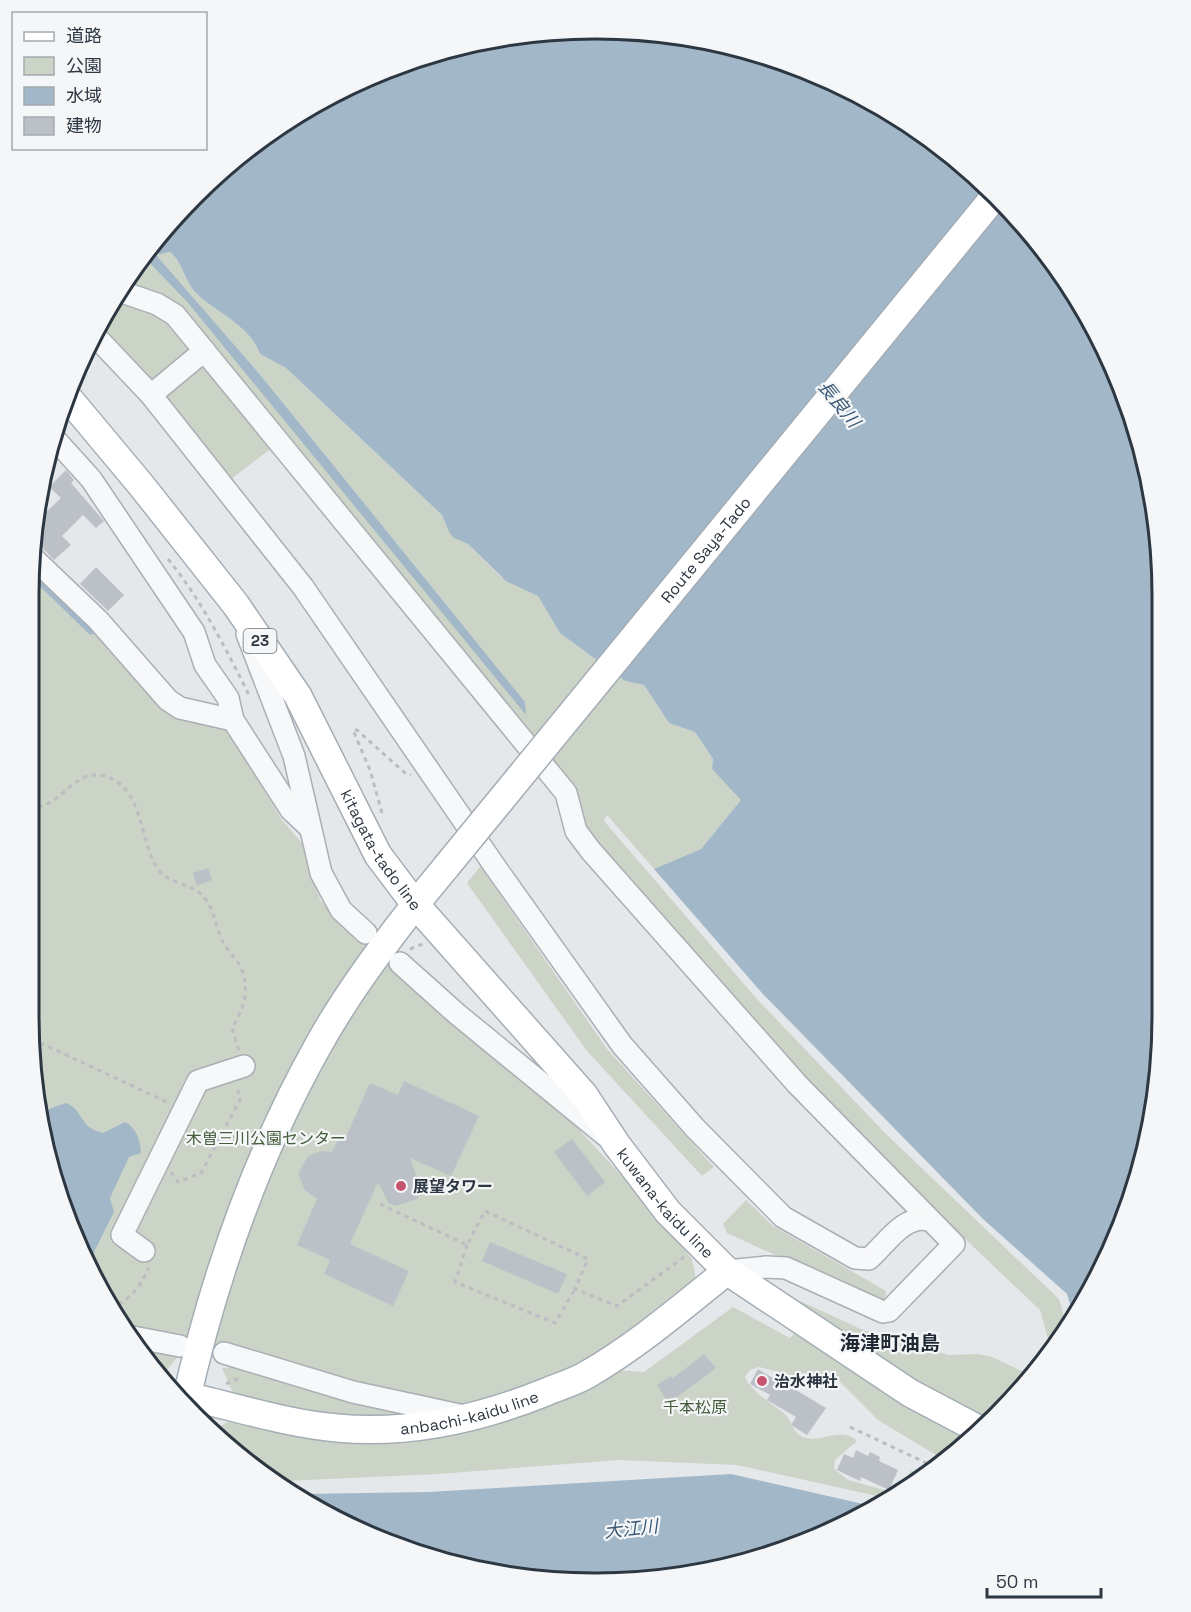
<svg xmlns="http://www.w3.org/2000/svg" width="1191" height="1612" viewBox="0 0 1191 1612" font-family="'Space Grotesk','Noto Sans JP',sans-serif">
<rect width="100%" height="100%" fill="#e4e8eb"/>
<g fill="#cbd4c6">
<path d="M170,252C183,264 184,280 195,292C216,313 250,325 260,354L286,368L442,515L449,532L468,544L500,576L538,596L560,633L625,681L644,685L669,723L695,732L713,759L712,769L742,799L701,849L654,869L607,815L604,821L756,998L887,1135L1059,1299L1067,1327L1051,1349L1040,1310L870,1149L643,902L179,309L123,284L145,258L188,303L349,498L525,702L262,377L155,255Z"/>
<path d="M116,298L167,320L193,347L154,387L101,332Z"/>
<path d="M199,360L273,447L227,482L162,401L164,391Z"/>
<path d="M30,577L90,635L97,632L172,716L207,719L221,724L238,747L282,820L302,843L309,873L321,901L450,1021L559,1108L634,1189L692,1259L696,1280L579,1372L495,1403L450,1404L370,1391L241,1349L127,1329L105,1300L48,1164L29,1017Z"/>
<path d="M484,862L489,868L485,873L607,1049L714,1167L702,1176L587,1051L467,883Z"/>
<path d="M746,1200L773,1226L886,1291L885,1299L876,1301L727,1233L723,1224Z"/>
<path d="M789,1296L863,1330L948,1355L978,1354L992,1357L1032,1376L1022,1390L987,1423L925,1390L786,1298Z"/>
<path d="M733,1307L790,1338L795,1333L921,1411L972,1437L946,1461L878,1420L839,1381L803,1378L759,1367L750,1370L745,1377C753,1396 783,1408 789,1419C793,1427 795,1436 807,1438C823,1442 842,1426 857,1441L835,1460L834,1469L848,1480L891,1492L901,1486L911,1471L929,1468L933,1471L886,1498L737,1465L619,1460L438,1474L283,1481L213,1431L233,1418L336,1440L614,1370L644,1372Z"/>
<path d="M140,1346L180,1354L165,1372H160Z"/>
<path d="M235,1367L392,1411L435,1417L342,1420L235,1398L222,1368Z"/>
</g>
<g fill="#a2b8c8">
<path d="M559,30L670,33L778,59L879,105L970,169L1046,251L1119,379L1158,521L1161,1054L1143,1164L1087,1300L1074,1317L1067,1294L983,1219L762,993L654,869L701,849L741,800L712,769L713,759L695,732L669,723L644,685L625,681L560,633L538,596L506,581L468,544L454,538L449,532L442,515L286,368L260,354C250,325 216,313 195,292C184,280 183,263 170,252L156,255L262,377L525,702L526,715L188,303L145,258L251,145L345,87L449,48Z"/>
<path d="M30,563L97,632L90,635L30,577Z"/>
<path d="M66,1103C84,1110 79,1128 103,1133L125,1122C136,1127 141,1142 141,1153L129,1157L110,1198L114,1212L89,1262C75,1228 27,1141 49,1109Z"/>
<path d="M731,1474L872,1506L812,1540L633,1582L485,1573L344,1525L301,1494L428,1492Z"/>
</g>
<g fill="#bcc1c7">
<path d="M66,470L74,480L71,483L104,521L96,528L83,515L62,536L71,545L54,560L33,538L36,522L61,498L49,487Z"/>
<path d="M96,567L124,595L108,611L80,584Z"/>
<path d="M208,868L212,880L197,886L193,873Z"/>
<path d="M404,1081L479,1116L451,1176L410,1158L422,1191L417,1199L396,1206L388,1202L378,1182L350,1244L409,1271L393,1306L324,1274L330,1260L297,1245L317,1199L305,1190L298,1174L308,1156L321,1151L332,1152L339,1138L344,1141L370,1083L398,1095Z"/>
<path d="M572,1139L605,1182L587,1196L554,1152Z"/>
<path d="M490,1242L567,1274L558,1294L482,1261Z"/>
<path d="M704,1354L716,1368L669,1403L657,1385L671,1376L672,1379Z"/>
<path d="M758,1369L778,1381L782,1375L800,1385L796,1390L826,1408L807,1435L791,1425L796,1417L767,1400L770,1395L750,1384Z"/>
<path d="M856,1450L868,1456L870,1452L880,1457L879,1461L898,1470L889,1490L861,1477L860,1481L837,1470L844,1454L853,1458Z"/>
</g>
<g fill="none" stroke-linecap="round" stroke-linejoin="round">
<defs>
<g id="minor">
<path d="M119,291L157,304L175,315L566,793L576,831L591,851L797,1084L954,1244L889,1311L883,1312L786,1268L766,1267L727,1271"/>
<path d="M98,339L151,395L303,587L496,868L622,1045L695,1128L783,1217L855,1258L869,1259C886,1244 904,1214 929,1220"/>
<path d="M151,395L204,351"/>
<path d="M53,437L91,479L194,632L205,665L228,698L233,720"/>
<path d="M30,555L98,620L168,700L180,708L233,720L291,810L310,828"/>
<path d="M247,634L294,756L321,873L341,910L366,933"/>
<path d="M400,963L457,1014L606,1136"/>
<path d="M144,1251L122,1235L198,1081L244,1066"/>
<path d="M133,1337L180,1346"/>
<path d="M224,1353L353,1392L464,1416"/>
</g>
<g id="major">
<path id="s1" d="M70,400L141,485L236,605L298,696L378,855L415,904L584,1095L617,1145L668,1212L727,1271L910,1393L980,1430"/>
<path id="s2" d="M177,1394C230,1405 282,1423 337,1428C409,1435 479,1419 546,1392C560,1386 575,1382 588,1374C638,1345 682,1307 727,1271"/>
<path d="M185,1405C213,1280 256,1156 319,1044C352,984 402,920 446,867"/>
</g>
</defs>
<use href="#minor" stroke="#a9afb5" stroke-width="24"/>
<use href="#major" stroke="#a4adb6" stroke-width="30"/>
<g stroke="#babec2" stroke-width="3" stroke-dasharray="4.5 4.5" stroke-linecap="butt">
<path d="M168,559C202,601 226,649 250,697"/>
<path d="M29,807C34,807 42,807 47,804C69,793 80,766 110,778C143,792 140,840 157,868C167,884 191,883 203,896C215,910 215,927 223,942C227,950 234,956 239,964C251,987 245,1007 232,1028L239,1051"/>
<path d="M382,813L370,770L353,730H357L406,774L411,775"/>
<path d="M410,949L423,944"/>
<path d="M32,1039L169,1103"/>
<path d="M223,1132L244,1142"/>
<path d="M171,1172L178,1182L201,1173L241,1098L236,1087"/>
<path d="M380,1204L467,1245L485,1211L588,1259L575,1289L617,1306L684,1257"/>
<path d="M467,1245L455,1282L555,1323L575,1289"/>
<path d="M110,1307C130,1302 140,1286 149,1268"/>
<path d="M226,1384L242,1377"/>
<path d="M850,1427L937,1468"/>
</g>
<use href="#minor" stroke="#f7f8f9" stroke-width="21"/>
<use href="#major" stroke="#fff" stroke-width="27"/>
<defs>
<g id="major-bridge">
<path id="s3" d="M446,867L995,196"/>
</g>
</defs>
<use href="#major-bridge" stroke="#a4adb6" stroke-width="30" stroke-linecap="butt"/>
<use href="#major-bridge" stroke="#fff" stroke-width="27"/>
</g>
<g fill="#c5546f" stroke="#f4f6f8" stroke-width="2">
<circle cx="401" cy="1186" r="6"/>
<circle cx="762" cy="1381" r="6"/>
</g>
<g text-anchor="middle" stroke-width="4.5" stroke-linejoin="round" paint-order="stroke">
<rect fill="#f4f6f8" stroke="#697079" stroke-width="1.5" x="243.5" y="629" width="33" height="24" rx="4.5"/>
<g font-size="15" font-weight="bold" fill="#2d3742">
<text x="260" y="646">23</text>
</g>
<g font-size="16" fill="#2d3742" stroke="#f4f6f8">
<text dy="6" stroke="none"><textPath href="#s3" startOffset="410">Route Saya-Tado</textPath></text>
<text dy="6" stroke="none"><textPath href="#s1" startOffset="549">kitagata-tado line</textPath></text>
<text dy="6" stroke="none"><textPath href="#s1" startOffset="1004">kuwana-kaidu line</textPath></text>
<text dy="6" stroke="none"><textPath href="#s2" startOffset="298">anbachi-kaidu line</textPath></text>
</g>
<g font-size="16" fill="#455d3b" stroke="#f4f6f8">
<text x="266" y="1144">木曽三川公園センター</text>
<text x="695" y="1413">千本松原</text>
</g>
<g font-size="16" font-weight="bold" fill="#2d3742" stroke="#f4f6f8" text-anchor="start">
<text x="413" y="1192">展望タワー</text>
<text x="774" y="1387">治水神社</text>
</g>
<g font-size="18" font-style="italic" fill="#3a5974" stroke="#f4f6f8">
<text transform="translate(839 404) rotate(51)" y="6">長良川</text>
<text transform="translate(631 1529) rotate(-6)" y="6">大江川</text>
</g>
<g font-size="20" font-weight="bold" fill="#1f2833" stroke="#f4f6f8">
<text x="890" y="1350">海津町油島</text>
</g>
</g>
<path d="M0 0H1191V1612H0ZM595 39H596A556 556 0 0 1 1152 595V1017A556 556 0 0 1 596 1573H595A556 556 0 0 1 39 1017V595A556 556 0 0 1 595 39Z" fill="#f4f6f8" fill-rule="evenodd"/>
<path fill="none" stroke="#2d3742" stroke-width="3" d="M595 39H596A556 556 0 0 1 1152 595V1017A556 556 0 0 1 596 1573H595A556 556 0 0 1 39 1017V595A556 556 0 0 1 595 39Z"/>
<rect x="12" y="12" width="195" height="138" fill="#f4f6f8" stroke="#a4aaaf" stroke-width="1.5"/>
<rect x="24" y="32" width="30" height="9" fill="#ffffff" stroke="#a4aaaf" stroke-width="1.5"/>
<text x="66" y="42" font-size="18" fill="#2d3742">道路</text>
<rect x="24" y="57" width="30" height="18" fill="#cbd4c6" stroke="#a4aaaf" stroke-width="1.5"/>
<text x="66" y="72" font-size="18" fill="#2d3742">公園</text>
<rect x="24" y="87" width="30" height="18" fill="#a2b8c8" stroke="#a4aaaf" stroke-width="1.5"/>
<text x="66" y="102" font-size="18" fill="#2d3742">水域</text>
<rect x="24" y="117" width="30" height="18" fill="#bcc1c7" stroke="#a4aaaf" stroke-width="1.5"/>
<text x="66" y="132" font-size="18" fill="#2d3742">建物</text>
<path d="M987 1588v9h114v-9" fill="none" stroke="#2d3742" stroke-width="3"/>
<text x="996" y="1588" font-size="18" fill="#2d3742" stroke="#f4f6f8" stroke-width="4.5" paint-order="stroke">50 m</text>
</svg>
